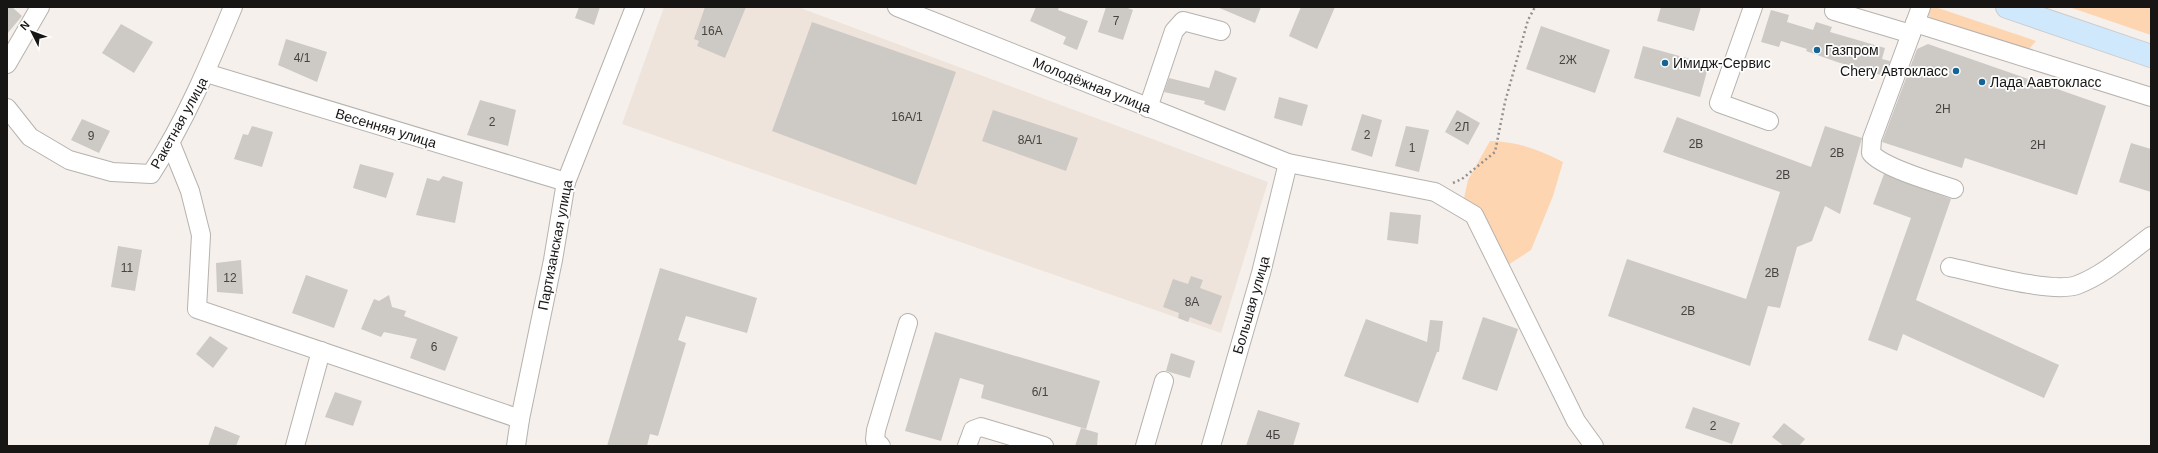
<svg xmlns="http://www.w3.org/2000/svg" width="2158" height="453" viewBox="0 0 2158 453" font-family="Helvetica,sans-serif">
<rect width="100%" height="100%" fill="#f5f0ec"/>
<path fill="#efe4db" d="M664,7H798L1268,182L1221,333L622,124Z"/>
<g fill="#fdd5b1">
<path d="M1930,7H1935L2036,41L2028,50L1931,18L1926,14Z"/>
<path d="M2069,7H2151V35Z"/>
<path d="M1490,141C1518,142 1538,149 1563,162L1553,196L1531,250L1508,265L1479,214L1464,198L1468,180Z"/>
</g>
<g fill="#cdc9c5">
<path d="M7,7H12L22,16L7,34Z"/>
<path d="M579,7H600L594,25L575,18Z"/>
<path d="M705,7H746L725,58L697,46L699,41L694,39Z"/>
<path d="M1036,7H1059L1058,10L1088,21L1077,50L1063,44L1066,37L1030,21Z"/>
<path d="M1106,7H1125L1133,10L1123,40L1098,32Z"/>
<path d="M1217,7H1261L1255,23Z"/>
<path d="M1301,7H1335L1317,49L1289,36Z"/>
<path d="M1661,7H1701L1694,31L1657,21Z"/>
<path d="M1771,10L1789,15L1787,22L1813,30L1816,22L1832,27L1830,32L1885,48L1882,59L1890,61L1884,76L1837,62L1806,51L1807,49L1781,41L1779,47L1761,42Z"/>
<path d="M812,22L956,72L916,185L772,131Z"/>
<path d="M121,24L153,42L134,73L102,53Z"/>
<path d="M1541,26L1610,50L1595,93L1526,69Z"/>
<path d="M286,39L327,52L317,82L278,65Z"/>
<path d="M1928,44L2106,106L2077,195L1965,158L1962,168L1882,142L1917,49Z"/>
<path d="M1643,46L1709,64L1700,97L1634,78Z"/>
<path d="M1215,70L1237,78L1225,111L1204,104L1205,101L1164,92L1169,78L1209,88Z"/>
<path d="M1279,97L1308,105L1302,126L1274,118Z"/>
<path d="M480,100L516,110L508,146L467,135Z"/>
<path d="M993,110L1078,138L1066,171L982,141Z"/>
<path d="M1457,110L1480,123L1468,145L1445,132Z"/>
<path d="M1362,114L1382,120L1372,157L1351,150Z"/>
<path d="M1677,117L1811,167L1825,126L1862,138L1840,214L1825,206L1812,241L1797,247L1780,308L1768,306L1750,366L1608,316L1627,259L1746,299L1780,192L1663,152Z"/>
<path d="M82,119L110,131L99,153L71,140Z"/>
<path d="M252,126L273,132L262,167L234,159L243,134L248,135Z"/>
<path d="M1406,126L1429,130L1419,172L1395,166Z"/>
<path d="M2131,143L2151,149V192L2119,182Z"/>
<path d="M360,164L394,173L386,198L353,188Z"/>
<path d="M1884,174L1951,199L1916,300L2059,365L2044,398L1903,334L1897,351L1868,340L1911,218L1873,204Z"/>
<path d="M443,176L463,182L455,223L416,215L427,178L439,181Z"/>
<path d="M1390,212L1421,215L1418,244L1387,240Z"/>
<path d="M118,246L142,250L135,291L111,287Z"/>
<path d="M241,260L243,294L217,292L216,263Z"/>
<path d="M660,268L757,298L747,333L686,316L678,340L686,343L658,436L650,434L647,446H607Z"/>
<path d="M306,275L348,290L334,328L292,313Z"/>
<path d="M1191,276L1203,280L1200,288L1222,296L1211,325L1190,317L1188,322L1178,318L1179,313L1163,307L1173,279L1188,284Z"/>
<path d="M389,295L392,307L406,311L404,316L458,337L445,371L410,358L417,339L384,332L381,337L361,329L374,299L379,301Z"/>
<path d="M1483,317L1518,329L1497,391L1462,379Z"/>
<path d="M1366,319L1427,342L1430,320L1443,321L1439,352H1437L1418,403L1344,376Z"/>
<path d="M935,332L1100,381L1086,429L981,398L984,385L960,378L941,441L905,431Z"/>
<path d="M210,336L228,348L213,368L196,354Z"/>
<path d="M1171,353L1195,361L1190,378L1166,371Z"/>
<path d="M335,392L362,401L353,426L325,417Z"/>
<path d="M1693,407L1740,423L1732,444L1685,428Z"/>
<path d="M1258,410L1300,423L1293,446H1246Z"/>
<path d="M1784,423L1805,439L1799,446H1784L1772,437Z"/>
<path d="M215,426L240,436L236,446H208Z"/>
<path d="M1081,428L1098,433L1097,446H1075Z"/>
</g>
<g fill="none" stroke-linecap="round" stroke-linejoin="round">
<defs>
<g id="minor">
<path d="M897,7L1288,163L1435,192L1474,215L1576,421L1594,446"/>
<path d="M1753,7L1719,103L1769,121"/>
<path d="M1921,7L1872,139L1871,153C1883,168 1934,182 1954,189"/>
<path d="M1834,11L1911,34"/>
<path d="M1915,23L2151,97"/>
<path d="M7,64L40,7"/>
<path d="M206,73L566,182"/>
<path d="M7,108L30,137L69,160L112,172L151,174C185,122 209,65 233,7"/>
<path d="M1148,108L1174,31L1183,21L1221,31"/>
<path d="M171,144L190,191L201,235L197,309L520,419"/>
<path d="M1950,267C1978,273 2053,294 2077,285C2104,275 2128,253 2151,236"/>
<path d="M295,446L321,351"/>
<path d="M516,446L520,419L553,260L566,182L635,7"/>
<path d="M881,446L875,440L876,430L908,323"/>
<path d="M967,446L973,430L981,427L1044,446"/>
<path d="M1145,446L1164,381"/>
<path d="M1211,446L1261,273L1288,163"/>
</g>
<path id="major" d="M2007,7L2151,56"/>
</defs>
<use href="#minor" stroke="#b6b2ae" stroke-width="20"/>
<use href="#major" stroke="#ccc" stroke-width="24"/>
<path stroke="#94908d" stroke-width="2.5" stroke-dasharray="2 3" stroke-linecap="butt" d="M1453,183L1462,179L1495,152L1505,102L1528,20L1535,7"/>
<use href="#minor" stroke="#fff" stroke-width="18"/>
<use href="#major" stroke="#d0e8fb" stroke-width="22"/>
</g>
<g fill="#146496" stroke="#fefefe" stroke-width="1.5">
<circle cx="1817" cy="50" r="4"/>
<circle cx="1665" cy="63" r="4"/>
<circle cx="1956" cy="71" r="4"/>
<circle cx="1982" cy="82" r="4"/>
</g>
<g text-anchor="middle" stroke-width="3.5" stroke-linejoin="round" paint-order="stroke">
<g font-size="12" fill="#454341">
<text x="1116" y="25">7</text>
<text x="712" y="35">16A</text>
<text x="302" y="62">4/1</text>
<text x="1568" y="64">2Ж</text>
<text x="1943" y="113">2Н</text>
<text x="907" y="121">16A/1</text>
<text x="492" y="126">2</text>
<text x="1462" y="131">2Л</text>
<text x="1367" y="139">2</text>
<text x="91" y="140">9</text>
<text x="1030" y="144">8A/1</text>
<text x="1696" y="148">2В</text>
<text x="2038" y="149">2Н</text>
<text x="1412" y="152">1</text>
<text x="1837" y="157">2В</text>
<text x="1783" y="179">2В</text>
<text x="127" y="272">11</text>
<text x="1772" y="277">2В</text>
<text x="230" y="282">12</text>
<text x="1192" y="306">8А</text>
<text x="1688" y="315">2В</text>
<text x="434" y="351">6</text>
<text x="1040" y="396">6/1</text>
<text x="1713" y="430">2</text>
<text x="1273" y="439">4Б</text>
</g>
<g font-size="14" fill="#181615" stroke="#fefefe" text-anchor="start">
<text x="1825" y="55">Газпром</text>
<text x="1673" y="68">Имидж-Сервис</text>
<text x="1948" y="76" text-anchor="end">Chery Автокласс</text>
<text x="1990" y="87">Лада Аавтокласс</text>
</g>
<g font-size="14" fill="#181615" stroke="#fefefe">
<text transform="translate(1092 85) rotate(22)" y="5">Молодёжная улица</text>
<text transform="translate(179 123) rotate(-61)" y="5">Ракетная улица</text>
<text transform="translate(386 128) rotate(17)" y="5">Весенняя улица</text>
<text transform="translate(555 245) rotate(-79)" y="5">Партизанская улица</text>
<text transform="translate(1251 305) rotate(-74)" y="5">Большая улица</text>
</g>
</g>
<rect width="2158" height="453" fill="none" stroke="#181615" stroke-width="16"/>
<g transform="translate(32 32) rotate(312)" stroke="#fefefe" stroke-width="3" paint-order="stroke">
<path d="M0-3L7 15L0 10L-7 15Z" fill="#181615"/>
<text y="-6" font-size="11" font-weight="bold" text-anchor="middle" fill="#181615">N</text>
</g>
</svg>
